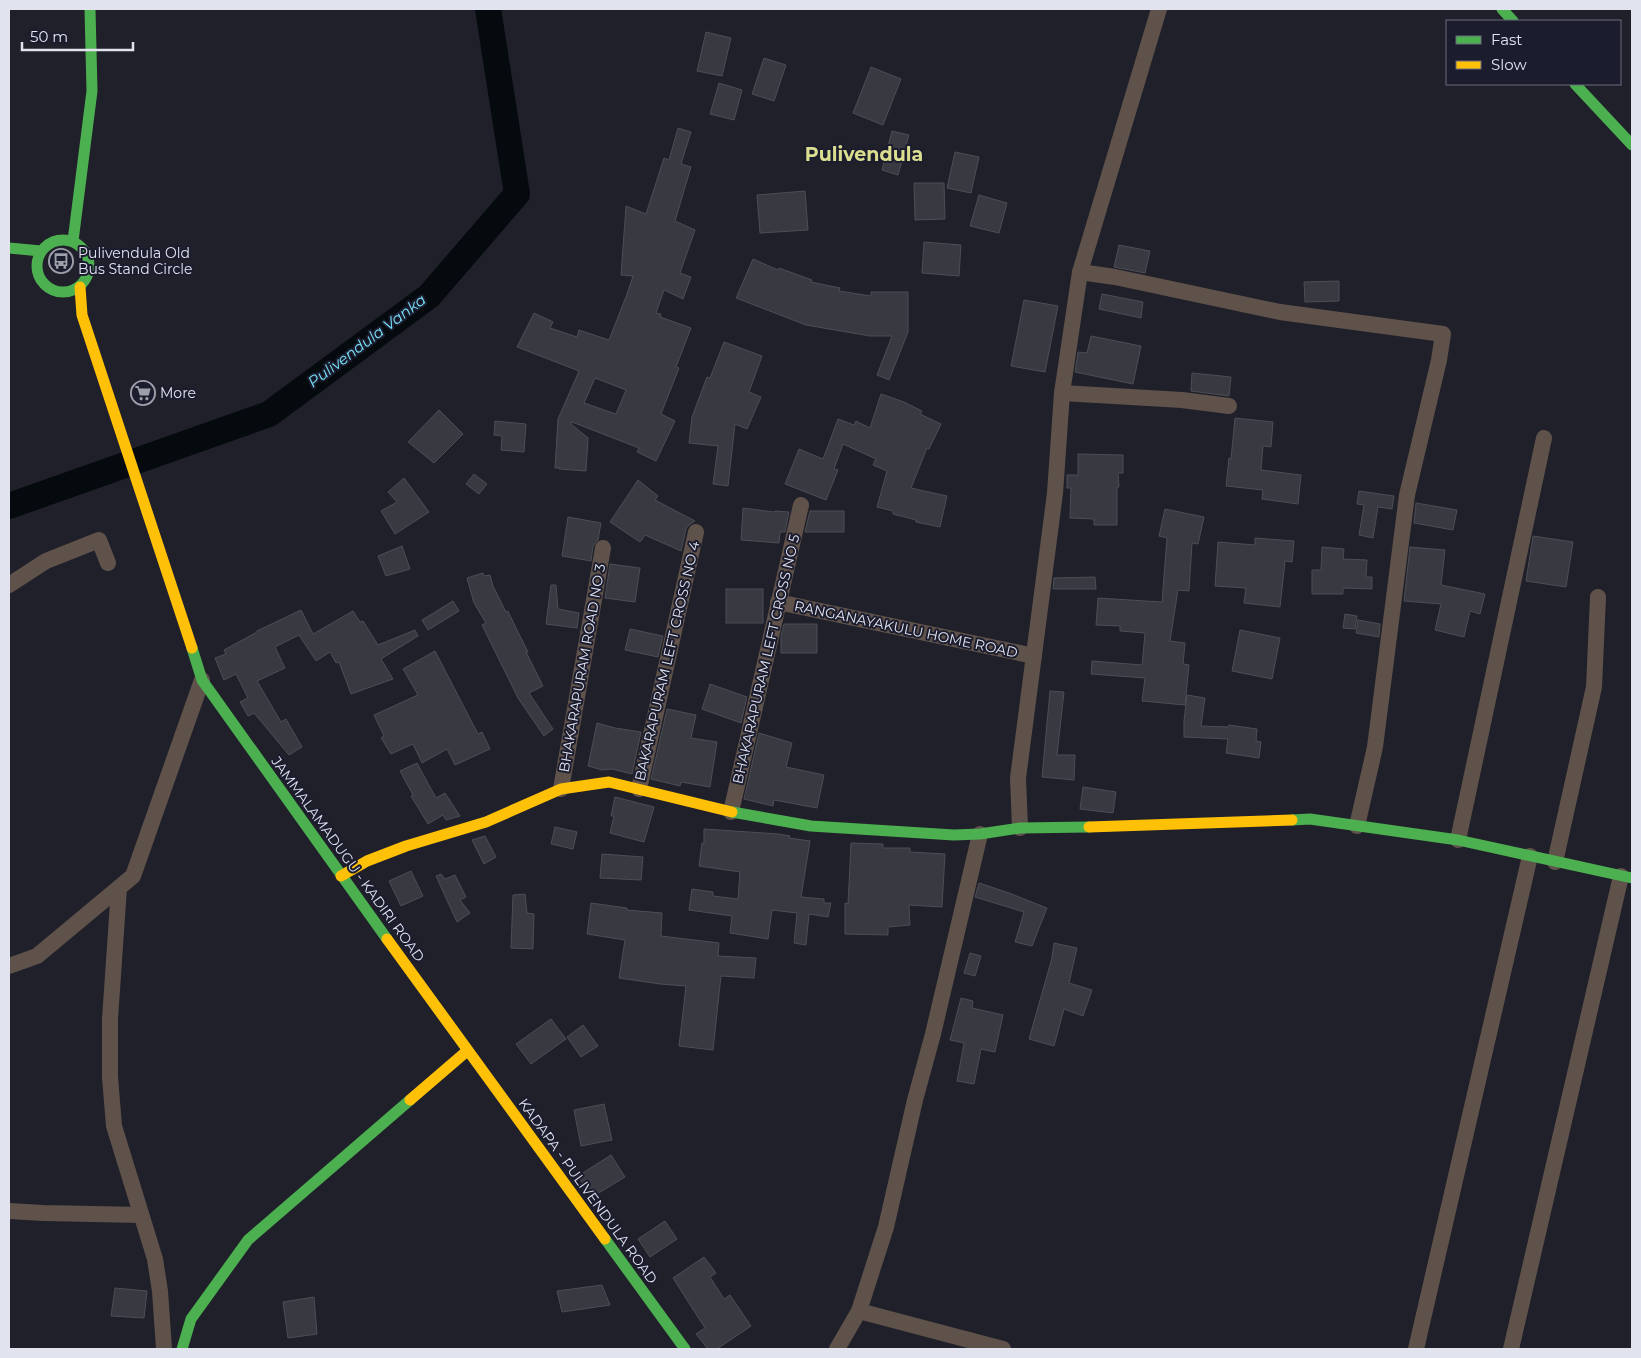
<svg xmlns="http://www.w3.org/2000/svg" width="1641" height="1358" viewBox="0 0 1641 1358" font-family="Montserrat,sans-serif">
<rect width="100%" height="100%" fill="#20202a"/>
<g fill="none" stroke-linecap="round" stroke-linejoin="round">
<path stroke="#040a0d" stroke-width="26" d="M9,506L269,414L429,296L517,194L488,9"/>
</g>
<g fill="#393942" stroke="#4d4d56" fill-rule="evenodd">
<path d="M706,32L731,38L722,76L697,71Z"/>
<path d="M764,58L786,65L774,101L752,94Z"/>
<path d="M871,67L901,79L883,125L853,113Z"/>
<path d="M719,83L742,90L734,120L710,114Z"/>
<path d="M678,128L691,132L681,164L691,167L675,221L695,230L680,273L691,277L683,299L664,290L656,313L661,314L660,317L691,328L676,367L679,368L661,414L675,421L656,461L637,452L639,448L572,422L571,424L588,438L586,471L559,469L560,468H555L558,419L579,371L517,347L534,313L553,322L550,328L577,337L579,330L609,340L627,294L633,276L621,275L626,206L646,214L664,158L669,160ZM595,378L626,390L616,414L584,403Z"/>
<path d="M892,131L909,135L898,175L882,170Z"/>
<path d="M955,152L979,157L971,193L947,188Z"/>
<path d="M914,183H944L945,219L915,220Z"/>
<path d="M805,191L808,230L760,233L757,195Z"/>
<path d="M979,195L1007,203L999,233L970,226Z"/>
<path d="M924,242L961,245L959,276L922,273Z"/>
<path d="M1119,245L1150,251L1145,273L1114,267Z"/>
<path d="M753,259L778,270L779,268L812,280L811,282L840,288L839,291L871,296V292H908V332L889,380L877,375L892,336H870L806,325L736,298Z"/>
<path d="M1339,281V301L1305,302L1304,282Z"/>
<path d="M1102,294L1143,302L1141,318L1099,309Z"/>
<path d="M1024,300L1058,306L1045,372L1011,366Z"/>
<path d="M1091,336L1141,346L1133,384L1075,372L1078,352L1087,353Z"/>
<path d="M724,342L762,356L749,392L761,397L747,429L735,424L728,486L713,484L718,446L689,443L692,417L707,377L710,378Z"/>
<path d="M1192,373L1231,377L1229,396L1191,391Z"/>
<path d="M881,394L904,402L922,411L920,414L941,424L929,449L927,448L911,488L947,496L940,527L916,522V520L893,514V511L877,507L887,471L873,465L876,459L843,444L834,469L838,470L826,500L785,484L799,449L823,459L838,419L854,425L856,421L870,428Z"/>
<path d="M439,410L463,434L434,463L408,442Z"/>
<path d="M1235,418L1273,422L1271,447L1263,446L1261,470L1301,475L1298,504L1262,499L1263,490L1226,486L1229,458L1231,459Z"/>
<path d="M495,421L526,424L524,452L501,450L502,436L494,435Z"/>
<path d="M1078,454L1123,455V473H1118L1119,487H1117V525H1094V519L1070,518L1071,488H1067V475H1078Z"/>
<path d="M474,474L487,484L479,494L466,484Z"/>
<path d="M404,478L429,512L395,534L381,511L397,502L388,492Z"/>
<path d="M638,480L658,496L655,500L695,521L689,525L686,529L681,551L645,535L640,542L610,522Z"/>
<path d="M1359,491L1394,496L1392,509L1378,507L1373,538L1359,535L1364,505L1357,504Z"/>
<path d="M1416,503L1457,510L1453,530L1414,523Z"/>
<path d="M743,508L774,512L775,511L789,512L785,532H780L779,543L741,540Z"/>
<path d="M1165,509L1204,517L1198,544L1192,543L1189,591L1178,590L1170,641L1185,643L1183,664L1189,665L1185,705L1142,701L1145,678L1091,674L1092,661L1142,665L1145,633L1120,631V626L1096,625L1098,598L1162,602L1167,538L1159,536Z"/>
<path d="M810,511H844V532H805Z"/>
<path d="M568,517L601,523L598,540L593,546L591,561L562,556Z"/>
<path d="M1533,536L1573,542L1566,587L1526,581Z"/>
<path d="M1255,538L1294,541L1292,562L1285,561L1280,607L1244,603L1246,588L1215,586L1218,542L1255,545Z"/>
<path d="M402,546L410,569L386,576L378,556Z"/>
<path d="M1322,547L1344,549L1343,559L1367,560L1366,577H1372V589L1343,588V594H1312V570H1321Z"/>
<path d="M1410,547L1445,550L1441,585L1485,594L1480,614L1470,611L1464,637L1435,630L1441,604L1404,601Z"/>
<path d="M610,564L640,568L635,602L605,598Z"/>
<path d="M483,573L484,576L490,575L493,586L506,612L508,611L514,624L528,652H526L543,686L529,693L553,729L544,736L518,698L482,625L486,623L474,603L467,578Z"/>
<path d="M1095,577L1096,589H1053L1054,578Z"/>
<path d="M551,585H556L558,609L579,613L577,628L546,624Z"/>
<rect x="726" y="589" width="37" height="34"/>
<path d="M453,601L459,611L428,630L422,620Z"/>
<path d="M301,610L313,634L353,611L360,622L363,621L378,645L415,630L418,636L381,659L393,679L351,694L339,662L336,663L330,652L316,661L299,635L275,647L285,668L257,681L281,722L286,719L302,747L289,755L254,713L248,716L240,702L248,698L236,674L224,680L215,658L226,654L224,650L257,632V631Z"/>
<path d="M1345,614L1357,616L1355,629L1343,628Z"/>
<path d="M1358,620L1380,624L1379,637L1356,633Z"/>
<path d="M784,624H817V653H781V636Z"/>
<path d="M630,629L663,636L658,657L625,650Z"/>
<path d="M1240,630L1280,638L1272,679L1232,671Z"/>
<path d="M435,651L478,734L482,732L490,749L455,765L447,749L422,763L413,744L391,754L381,738L384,736L374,715L418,695L403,669Z"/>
<path d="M710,684L747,697L741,723L702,709Z"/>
<path d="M1050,691L1064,692L1057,755H1075L1074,780L1042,777Z"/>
<path d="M1187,695L1205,698L1201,726L1228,727L1229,725L1257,729L1256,741L1261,742L1259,758L1226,753L1228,739L1184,737V721Z"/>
<path d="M667,709L696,715L691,738L717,742L710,787L681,782L680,786L651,779Z"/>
<path d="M597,723L615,728L641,732L632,774L612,769L602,770L588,766Z"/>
<path d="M759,733L792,743L786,767L824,775L817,808L774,800L773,806L744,799Z"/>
<path d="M417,763L436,798L445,793L460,816L446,820L443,815L428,824L411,796L413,795L400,771Z"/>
<path d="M1083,787L1116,792L1113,813L1080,809Z"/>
<path d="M615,797L654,807L644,842L610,833L614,816H611Z"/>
<path d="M555,827L577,832L573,849L551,844Z"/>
<path d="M704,829L779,834L790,836L789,838L810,841L801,897L824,899V903H831L828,917L809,914L806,945L794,943L797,913L772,910L768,939L730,933L732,916L689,910L692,889L713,892V896L738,899L740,872L699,866L702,843H704Z"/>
<path d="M485,836L496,857L484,864L472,840Z"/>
<path d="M851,843L883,844V848H910V852L945,854L942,907L909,905L910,925L888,927V935L845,934V903L848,904Z"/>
<path d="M602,854L643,857L641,880L600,878Z"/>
<path d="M411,871L423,896L401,906L389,881Z"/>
<path d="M441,874L445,879L455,875L466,897L460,900L470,913L457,922L436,876Z"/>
<path d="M979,883L1009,893L1047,908L1032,946L1015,942L1024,912L975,897Z"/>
<path d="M525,894L527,913L534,914L533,949L511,948L513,895Z"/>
<path d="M591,903L627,908V910L662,913L661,936L719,943L718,956L756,958L754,978L721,976L713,1050L679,1046L686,986L660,984L619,978L625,940L587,934Z"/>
<path d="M1054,943L1077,948L1069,983L1092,990L1083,1016L1064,1009L1054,1046L1029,1039L1052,958Z"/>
<path d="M970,953L981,956L975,976L964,973Z"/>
<path d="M961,998L973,1001L972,1008L1003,1015L995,1052L981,1049L974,1084L957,1081L964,1043L950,1040Z"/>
<path d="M551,1019L566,1039L531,1064L516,1044Z"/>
<path d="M583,1025L598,1046L581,1057L567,1037Z"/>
<path d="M604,1104L612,1140L581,1146L574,1110Z"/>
<path d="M611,1155L625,1177L592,1197L578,1176Z"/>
<path d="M665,1221L677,1239L650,1257L638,1239Z"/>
<path d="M704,1257L716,1273L710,1277L724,1299L730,1295L751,1326L717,1349H708L696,1334L705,1328L673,1278Z"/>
<path d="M602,1285L610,1305L562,1312L557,1291Z"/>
<path d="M115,1288L147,1291L144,1318L111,1316Z"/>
<path d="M314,1297L317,1334L288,1338L283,1302Z"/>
</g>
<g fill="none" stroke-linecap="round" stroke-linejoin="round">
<g stroke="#5f524a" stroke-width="16">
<path d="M1080,272L1115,277L1280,312L1443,334L1439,360L1407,495L1375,747L1357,826"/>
<path d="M1062,393L1182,400L1229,406"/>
<path d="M9,585L46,561L99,540L108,563"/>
<path d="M778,602L1034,656"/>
<path d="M561,789L603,548"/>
<path d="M639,789L696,532"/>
<path d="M731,812L801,505"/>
<path d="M1020,828L1018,778L1055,493L1062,393L1080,272L1159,9"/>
<path d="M1458,840L1544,438"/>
<path d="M1555,862L1594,687L1598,597"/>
<path d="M119,888L110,1019V1077L114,1126L155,1259L160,1291L164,1349"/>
<path d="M9,966L37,956L133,876L202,680"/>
<path d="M9,1211L43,1213L141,1215"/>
<path d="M859,1311L1003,1349"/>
<path d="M837,1349L859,1311L886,1227L915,1100L933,1034L980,834"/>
<path d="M1416,1349L1530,856"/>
<path d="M1511,1349L1621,876"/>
</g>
<g stroke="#4caf50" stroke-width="11">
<path d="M1502,9L1513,21"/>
<path d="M1575,84L1632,145"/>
<circle cx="63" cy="266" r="26"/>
<path d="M73,241L92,91L90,9"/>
<path d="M9,248L41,251"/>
<path d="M192,648L202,680L387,939"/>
<path d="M732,812L811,826L954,835L980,834L1020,828L1089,827"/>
<path d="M1292,820L1310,819L1458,840L1632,878"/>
<path d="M605,1239L685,1349"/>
<path d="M182,1349L191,1319L248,1240L410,1100"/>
</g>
<g stroke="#ffc107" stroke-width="11">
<path d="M80,287L82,315L192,648"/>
<path d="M1089,827L1292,820"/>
<path d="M341,876L367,861L406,846L486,822L561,789L609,782L732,812"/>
<path d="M387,939L605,1239"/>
<path d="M410,1100L467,1051"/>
</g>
</g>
<defs>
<symbol id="bus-ring" viewBox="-11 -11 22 22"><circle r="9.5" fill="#1b1d2f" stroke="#9d9faa" stroke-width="1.5"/><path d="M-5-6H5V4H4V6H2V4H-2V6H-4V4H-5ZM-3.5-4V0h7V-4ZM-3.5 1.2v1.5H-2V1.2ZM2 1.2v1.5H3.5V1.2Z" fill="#9d9faa"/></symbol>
<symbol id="supermarket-ring" viewBox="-11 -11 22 22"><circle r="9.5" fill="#1b1d2f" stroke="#9d9faa" stroke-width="1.5"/><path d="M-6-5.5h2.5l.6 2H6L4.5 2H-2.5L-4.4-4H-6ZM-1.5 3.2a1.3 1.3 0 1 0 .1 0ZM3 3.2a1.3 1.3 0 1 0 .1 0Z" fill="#9d9faa"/></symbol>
</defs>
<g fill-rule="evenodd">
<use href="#bus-ring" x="47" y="247" width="28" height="28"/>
<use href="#supermarket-ring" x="129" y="379" width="28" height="28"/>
</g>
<g text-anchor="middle" stroke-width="4" stroke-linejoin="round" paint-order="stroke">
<g font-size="14" fill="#e1e3ef" stroke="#1b1d2f" text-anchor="start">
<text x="78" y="258">Pulivendula Old<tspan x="78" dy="16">Bus Stand Circle</tspan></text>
<text x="160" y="398">More</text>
</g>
<g font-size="14" fill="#e1e3ef" stroke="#1b1d2f">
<text transform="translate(906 629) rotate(12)" y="5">RANGANAYAKULU HOME ROAD</text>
<text transform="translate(766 659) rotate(-77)" y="5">BHAKARAPURAM LEFT CROSS NO 5</text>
<text transform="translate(667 661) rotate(-77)" y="5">BAKARAPURAM LEFT CROSS NO 4</text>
<text transform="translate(582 668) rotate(-80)" y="5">BHAKARAPURAM ROAD NO 3</text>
<text transform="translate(348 859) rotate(54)" y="5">JAMMALAMADUGU - KADIRI ROAD</text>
<text transform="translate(588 1191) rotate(54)" y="5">KADAPA - PULIVENDULA ROAD</text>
</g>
<g font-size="15" font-style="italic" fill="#78e3f9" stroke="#1b1d2f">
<text transform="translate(367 341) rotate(-37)" y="5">Pulivendula Vanka</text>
</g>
<g font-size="19" font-weight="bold" fill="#dcde8f" stroke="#1b1d2f">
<text x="864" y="161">Pulivendula</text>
</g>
</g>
<rect width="1641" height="1358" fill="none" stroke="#e1e3ef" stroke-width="20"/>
<rect x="1446" y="20" width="175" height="65" fill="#1b1d2f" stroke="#6a6c7c"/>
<rect x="1456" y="36" width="25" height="8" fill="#4caf50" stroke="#6a6c7c"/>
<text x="1491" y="45" font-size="15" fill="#e1e3ef">Fast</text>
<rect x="1456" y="61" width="25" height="8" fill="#ffc107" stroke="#6a6c7c"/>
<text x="1491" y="70" font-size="15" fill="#e1e3ef">Slow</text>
<path d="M22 42v8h111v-8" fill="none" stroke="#e1e3ef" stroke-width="2.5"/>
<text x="30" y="42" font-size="15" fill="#e1e3ef" stroke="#1b1d2f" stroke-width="4" paint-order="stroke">50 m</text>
</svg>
